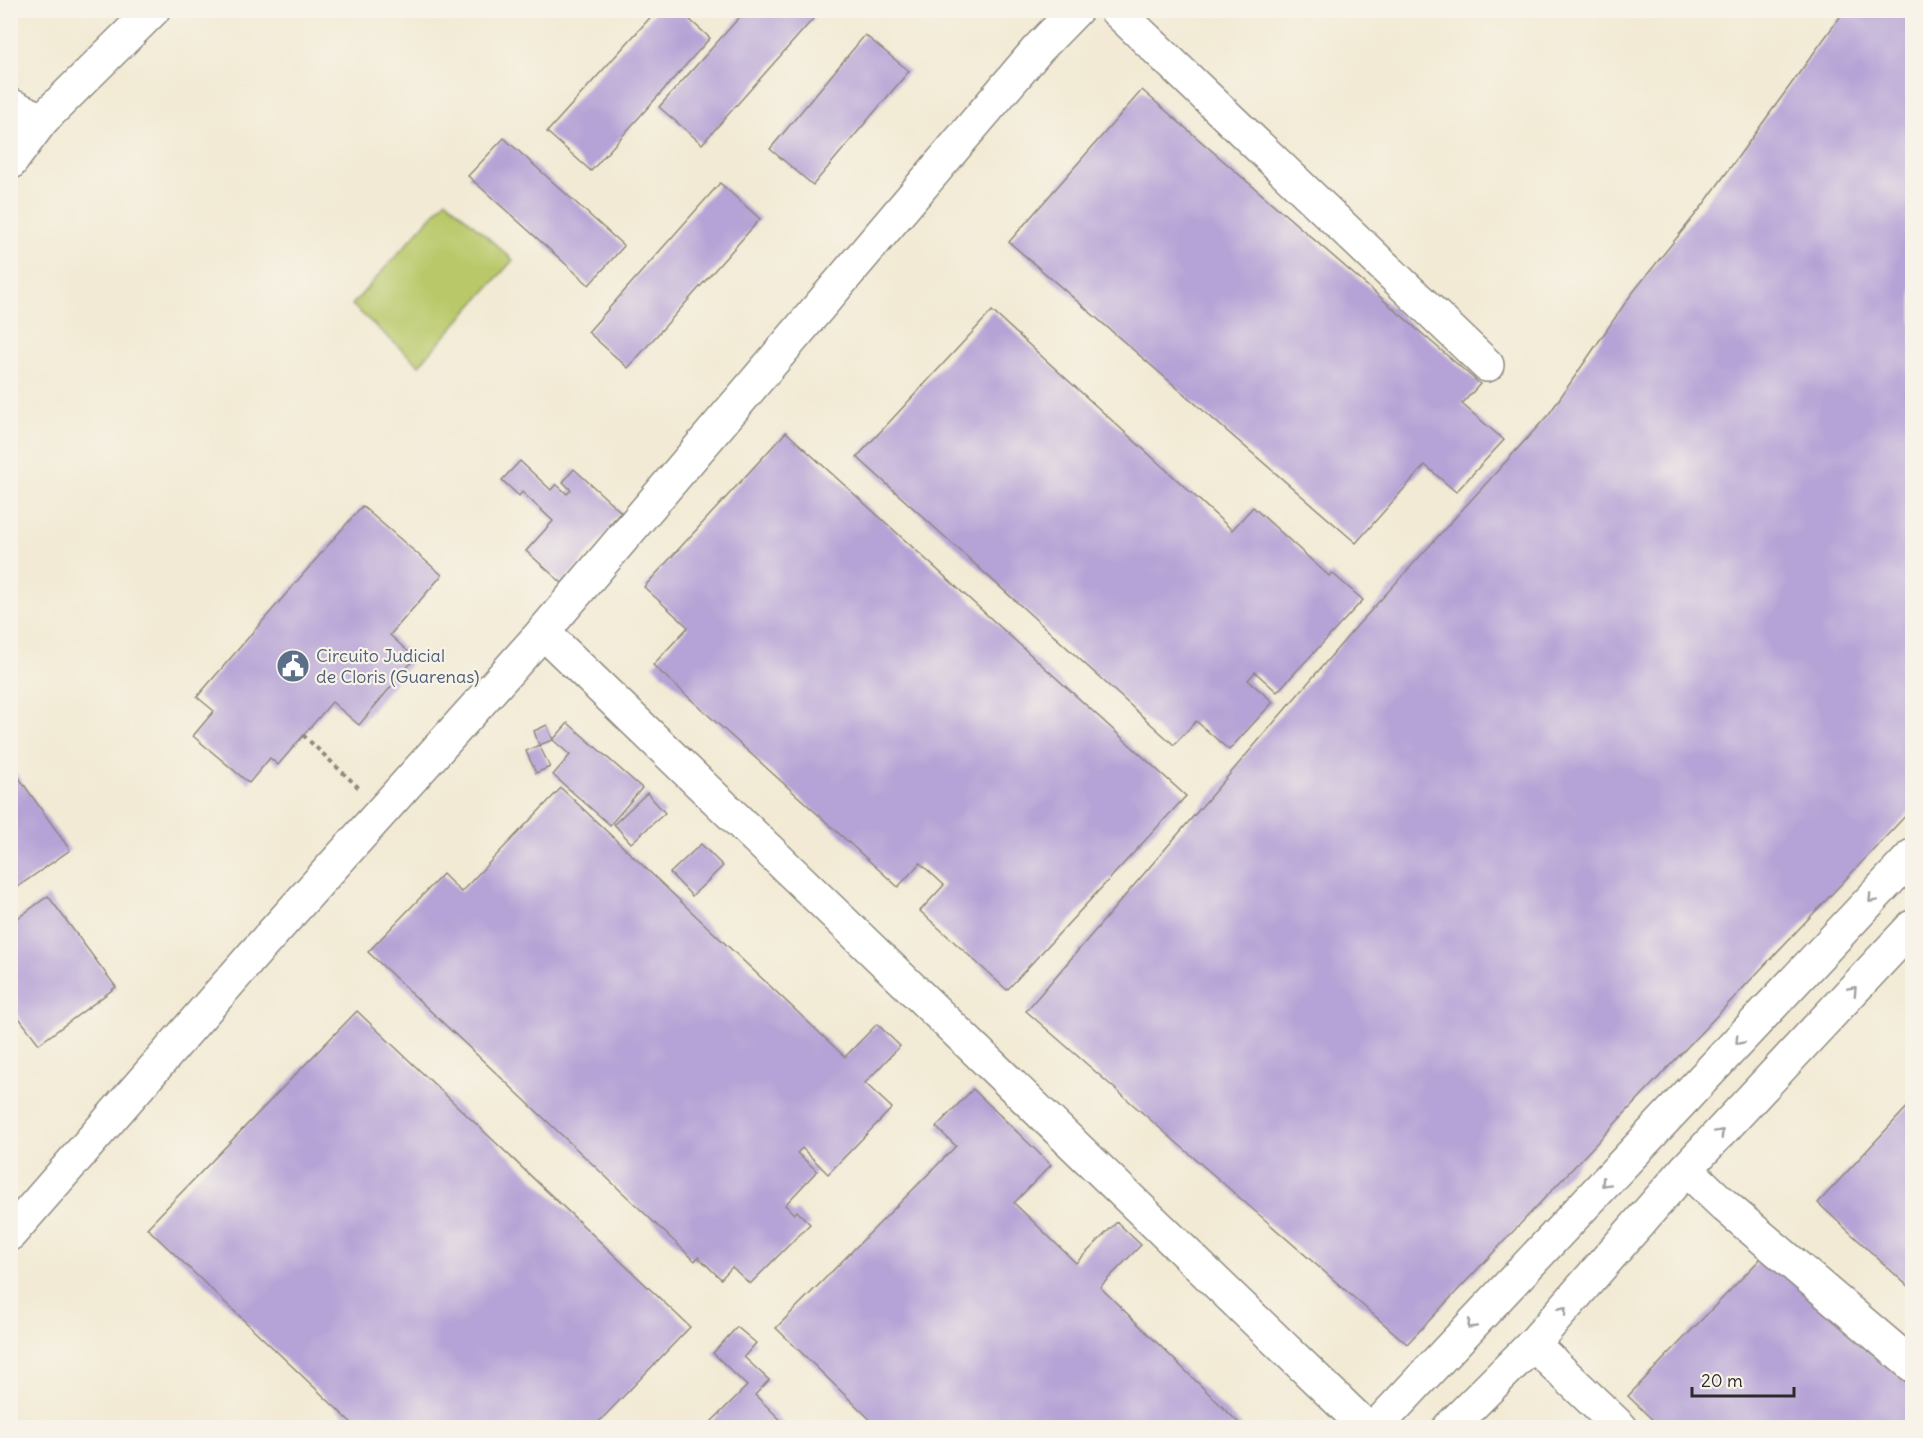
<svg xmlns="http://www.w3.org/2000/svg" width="1923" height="1438" viewBox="0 0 1923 1438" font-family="Delius,sans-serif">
<rect width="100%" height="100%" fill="#f7f3e8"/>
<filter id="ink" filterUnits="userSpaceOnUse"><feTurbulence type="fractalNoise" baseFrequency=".0167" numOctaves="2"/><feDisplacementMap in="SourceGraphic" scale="12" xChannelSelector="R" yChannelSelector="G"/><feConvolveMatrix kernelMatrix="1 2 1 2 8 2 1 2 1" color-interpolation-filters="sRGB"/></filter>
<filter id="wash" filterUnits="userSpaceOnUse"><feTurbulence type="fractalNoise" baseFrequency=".008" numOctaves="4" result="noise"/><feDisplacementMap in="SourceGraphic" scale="24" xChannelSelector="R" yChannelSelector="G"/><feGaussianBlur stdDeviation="1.35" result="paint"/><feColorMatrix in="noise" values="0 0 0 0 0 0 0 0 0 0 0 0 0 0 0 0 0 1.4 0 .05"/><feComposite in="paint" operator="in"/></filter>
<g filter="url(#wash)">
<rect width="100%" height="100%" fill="#f2ead4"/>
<path fill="#b9c96b" stroke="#727a4b" stroke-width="1.5" d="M446,200L513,260L419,365L352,305Z"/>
<g id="blocks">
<g fill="#b5a2d6">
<path d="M657,10H679L710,38L591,171L547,132Z"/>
<path d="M746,10H821L702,144L659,107Z"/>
<path d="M1845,10H1912V809L1407,1344L1026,1011L1356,627L1549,414L1630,296L1703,205Z"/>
<path d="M865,35L909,71L813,185L770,149Z"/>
<path d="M1142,90L1480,384L1462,404L1504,440L1456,492L1425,465L1356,543L1009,242Z"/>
<path d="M504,138L624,246L589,285L468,176Z"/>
<path d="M720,183L760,219L628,368L588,332Z"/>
<path d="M992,311L1232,530L1253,507L1329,576L1332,573L1363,600L1277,692L1255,672L1248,680L1273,702L1229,750L1196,721L1174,745L857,457Z"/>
<path d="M786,432L1186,796L1007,990L920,911L944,885L920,863L898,887L653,665L688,627L644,587Z"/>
<path d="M520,461L551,490L556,484L567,494L571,490L563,482L574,469L621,512L609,525L612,527L562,583L526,551L553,521L522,492L519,496L502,480Z"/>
<path d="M362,506L442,575L390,635L415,658L359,725L332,702L278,765L270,758L249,783L193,736L214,711L197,697Z"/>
<path d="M568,723L642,788L610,825L553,775L570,755L553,740Z"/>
<path d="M547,725L553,740L539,745L534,731Z"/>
<path d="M539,745L550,767L536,773L526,751Z"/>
<path d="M10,765L70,850L10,892Z"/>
<path d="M561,788L845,1057L877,1024L900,1046L865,1083L892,1108L828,1174L802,1148L797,1153L817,1171L785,1205L794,1214L797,1211L810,1224L750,1284L732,1267L721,1279L698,1257L695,1261L368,952L443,874L461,892Z"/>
<path d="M647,793L665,813L631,843L614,824Z"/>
<path d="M701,844L723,866L692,896L670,873Z"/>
<path d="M48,896L116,987L39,1044L10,1006V924Z"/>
<path d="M357,1011L690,1327L593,1428H357L147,1228Z"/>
<path d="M973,1089L1051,1165L1014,1203L1076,1263L1117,1222L1141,1245L1100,1287L1244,1428H879L776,1328L956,1146L936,1127Z"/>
<path d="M1912,1102V1290L1818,1203Z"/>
<path d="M1768,1251L1912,1388V1428H1661L1628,1396Z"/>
<path d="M737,1327L756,1343L744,1357L769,1380L755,1395L789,1428H705L747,1386L713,1353Z"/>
</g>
</g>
</g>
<g filter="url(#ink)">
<use href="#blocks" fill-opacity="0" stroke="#8e8a80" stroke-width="1.5"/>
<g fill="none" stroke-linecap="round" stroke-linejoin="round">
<defs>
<g id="minor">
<path d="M1116,10L1487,365"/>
<path d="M10,105L42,120"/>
<path d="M10,163L42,120L153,10"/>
<path d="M543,632L1367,1428"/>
<path d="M1686,1169L1724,1205L1912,1365"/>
<path d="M10,1234L253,955L543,632L1038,49L1076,10"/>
<path d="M1533,1344L1621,1428"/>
<path d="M1375,1428L1912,856"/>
<path d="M1449,1428L1533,1344L1686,1169L1912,927"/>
</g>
</defs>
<use href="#minor" stroke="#8e8a80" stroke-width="36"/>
<path stroke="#8e8a80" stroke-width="4" stroke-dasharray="4.5 4.5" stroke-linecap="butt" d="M303,735L359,788"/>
<use href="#minor" stroke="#fff" stroke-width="33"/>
</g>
<defs><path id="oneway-chevron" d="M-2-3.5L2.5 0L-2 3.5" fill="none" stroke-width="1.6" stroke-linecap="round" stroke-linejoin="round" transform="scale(1.5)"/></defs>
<g stroke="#a0a0a0">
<use href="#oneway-chevron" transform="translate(1872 899) rotate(133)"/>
<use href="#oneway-chevron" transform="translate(1853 990) rotate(-47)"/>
<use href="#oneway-chevron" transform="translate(1739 1041) rotate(133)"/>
<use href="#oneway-chevron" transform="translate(1720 1133) rotate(-47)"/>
<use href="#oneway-chevron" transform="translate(1605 1183) rotate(133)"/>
<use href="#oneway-chevron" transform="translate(1563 1310) rotate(-49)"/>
<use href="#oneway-chevron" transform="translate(1471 1325) rotate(133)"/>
</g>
</g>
<defs>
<symbol id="civic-disc" viewBox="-11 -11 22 22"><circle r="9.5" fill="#5c6f8a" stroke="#f7f3e8"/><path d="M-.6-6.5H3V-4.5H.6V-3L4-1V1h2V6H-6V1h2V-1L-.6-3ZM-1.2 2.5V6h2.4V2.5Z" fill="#fff"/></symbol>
</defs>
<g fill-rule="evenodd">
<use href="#civic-disc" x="274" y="647" width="38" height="38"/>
</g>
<g text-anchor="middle" stroke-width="4.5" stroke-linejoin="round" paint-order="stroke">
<g font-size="18" fill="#4e5e75" stroke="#f7f3e8" text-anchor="start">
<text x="316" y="662">Circuito Judicial<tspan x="316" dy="21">de Cloris (Guarenas)</tspan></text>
</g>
</g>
<rect width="1923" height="1438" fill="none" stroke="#f7f3e8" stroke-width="36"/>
<path d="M1692 1387v9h102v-9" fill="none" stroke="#2b2b2b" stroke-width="3"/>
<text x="1701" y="1387" font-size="18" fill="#2b2b2b" stroke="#f7f3e8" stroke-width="4.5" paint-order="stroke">20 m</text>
</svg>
